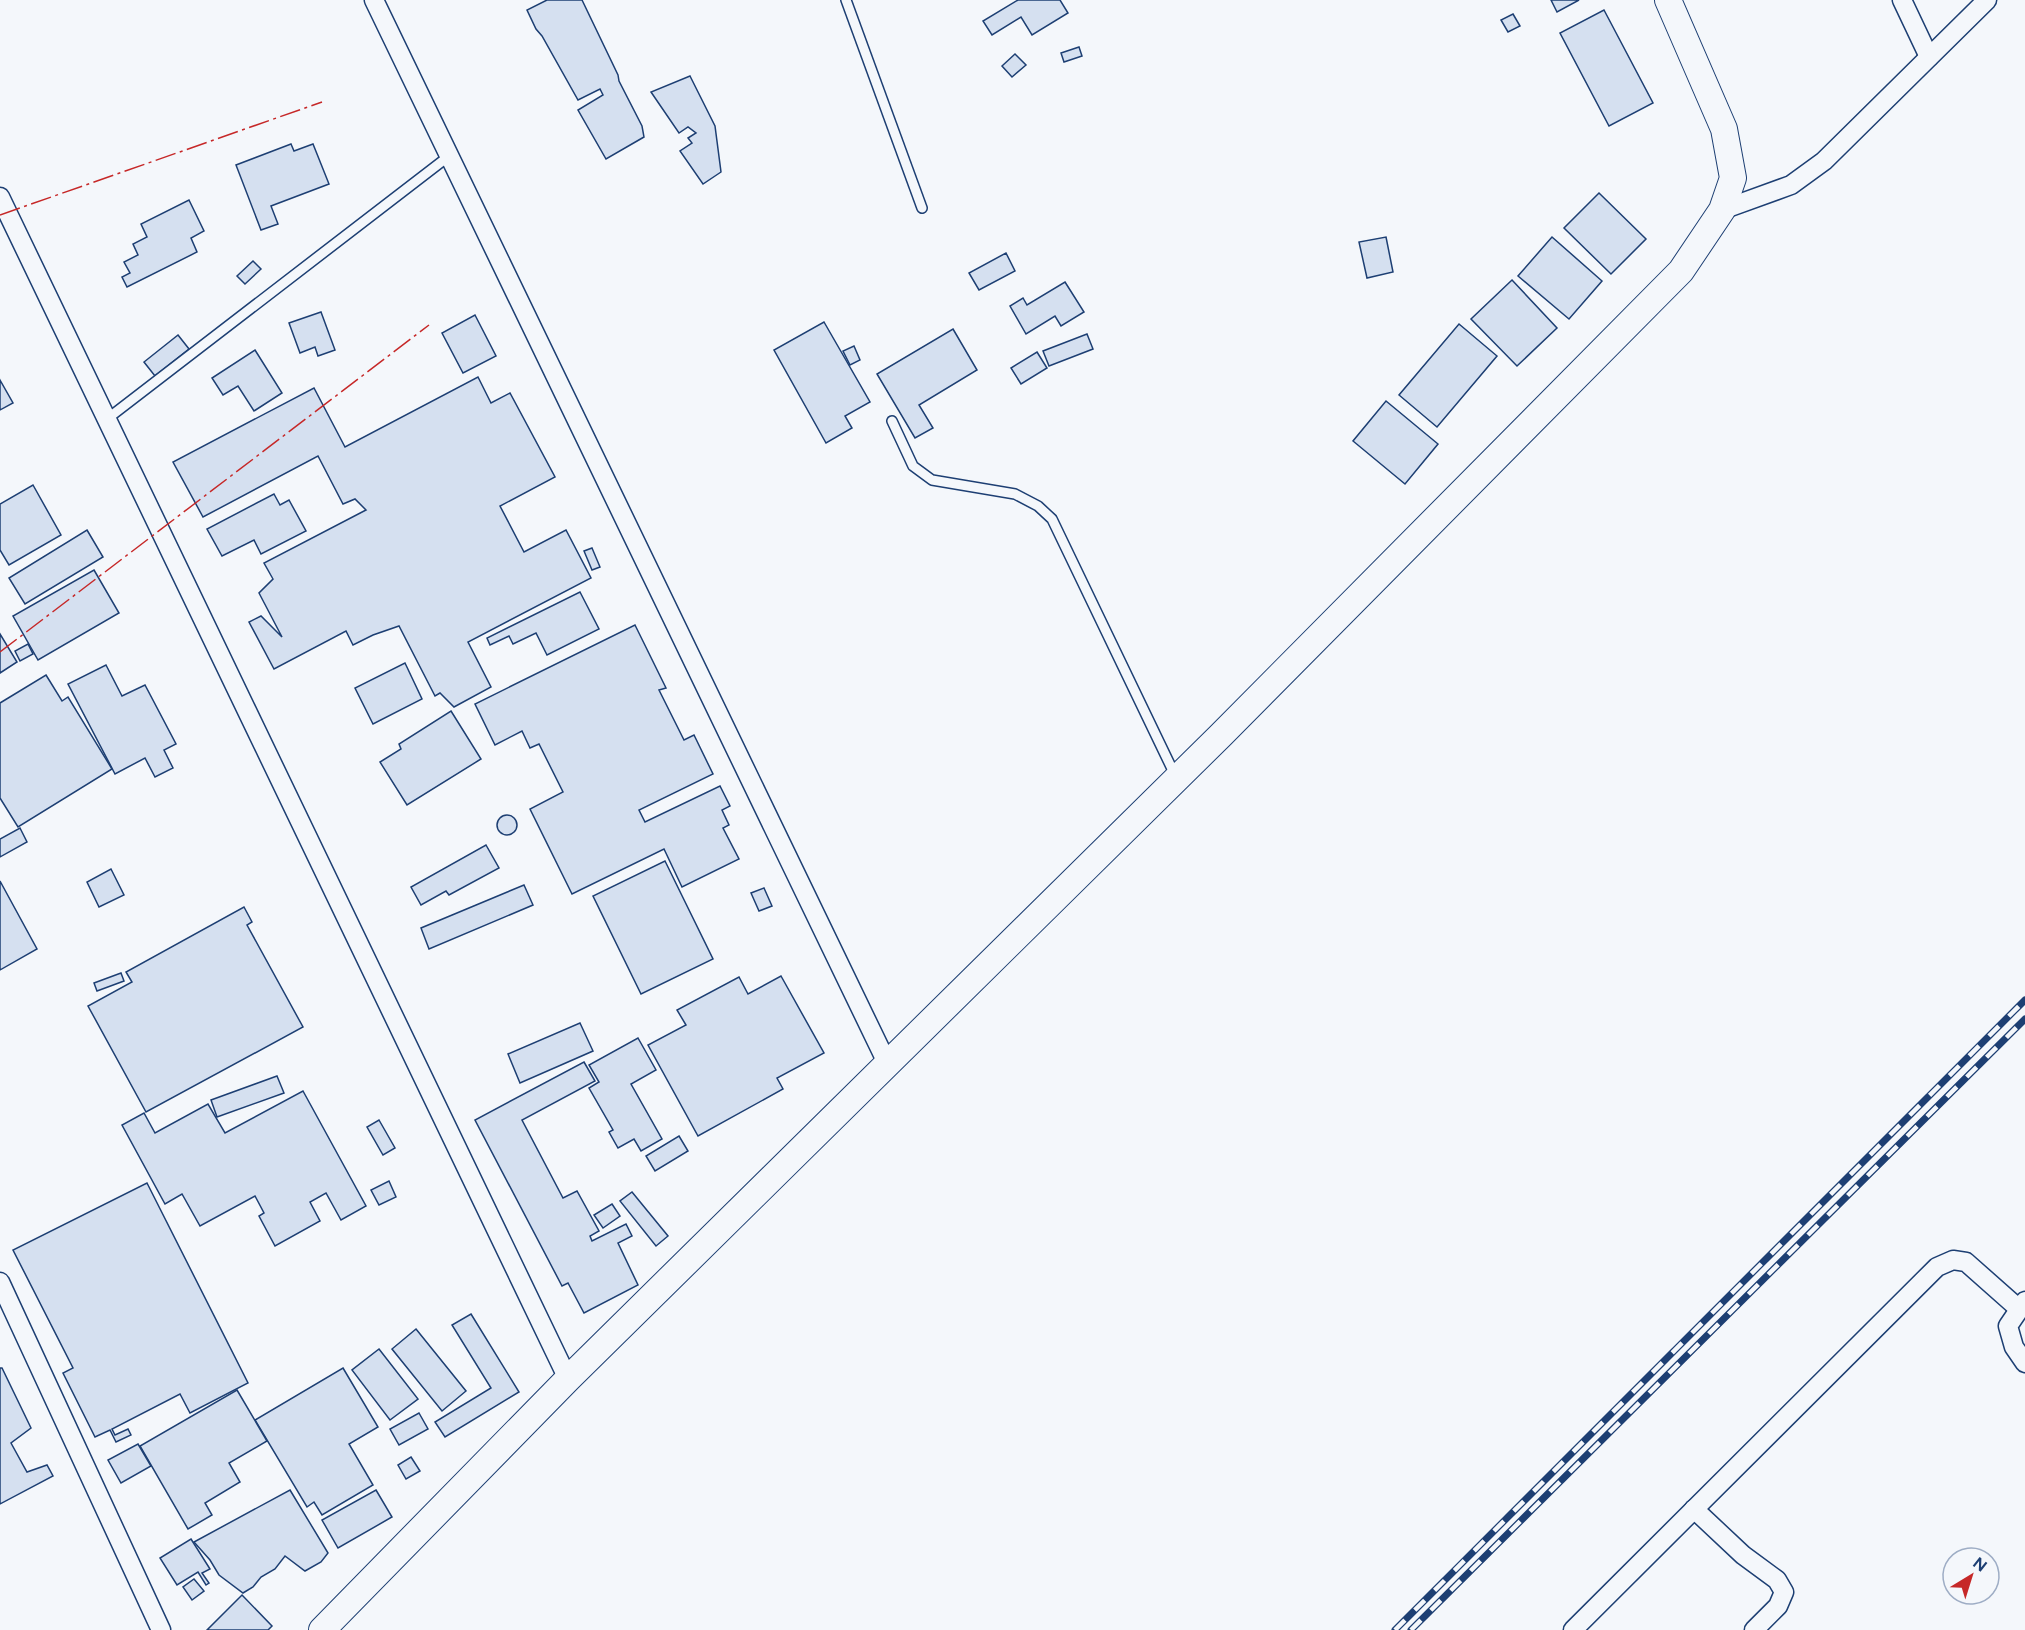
<svg xmlns="http://www.w3.org/2000/svg" width="2025" height="1630" viewBox="0 0 2025 1630" font-family="Figtree,sans-serif">
<rect width="100%" height="100%" fill="#f4f7fb"/>
<g fill="#d5e0f0" stroke="#1d3f73" stroke-width="1.5">
<path d="M547,0H582L618,75L619,81L642,126L644,137L606,159L578,110L603,95L600,89L578,100L542,36L536,29L527,10Z"/>
<path d="M1018,0H1060L1068,13L1032,35L1021,17L992,35L983,21Z"/>
<path d="M1551,0H1579L1557,12Z"/>
<path d="M1604,10L1653,103L1609,126L1560,33Z"/>
<path d="M1513,14L1520,26L1508,32L1501,20Z"/>
<path d="M1079,47L1082,56L1064,62L1061,53Z"/>
<path d="M1015,54L1026,65L1012,77L1002,66Z"/>
<path d="M690,76L715,126L721,172L703,184L680,151L692,143L688,138L696,133L688,127L679,133L651,92Z"/>
<path d="M291,144L294,151L313,144L329,184L271,206L278,224L261,230L236,165Z"/>
<path d="M1599,193L1646,239L1611,274L1564,228Z"/>
<path d="M189,200L204,231L191,238L197,252L127,287L122,277L130,273L124,262L138,255L133,244L147,237L141,224Z"/>
<path d="M1386,237L1393,272L1367,278L1359,242Z"/>
<path d="M1552,237L1602,281L1569,319L1518,276Z"/>
<path d="M1006,253L1015,271L979,290L969,273Z"/>
<path d="M253,261L261,269L245,284L237,276Z"/>
<path d="M1512,280L1557,328L1517,366L1471,319Z"/>
<path d="M1065,282L1084,312L1061,326L1055,316L1026,334L1010,306L1023,298L1027,305Z"/>
<path d="M321,312L335,350L318,356L315,347L300,353L289,323Z"/>
<path d="M475,315L496,356L463,373L442,333Z"/>
<path d="M824,322L870,402L845,416L852,428L826,443L774,350Z"/>
<path d="M1459,324L1497,356L1437,427L1399,395Z"/>
<path d="M953,329L977,370L919,405L933,428L915,438L877,374Z"/>
<path d="M1087,334L1093,349L1049,366L1043,351Z"/>
<path d="M178,335L189,349L155,376L144,362Z"/>
<path d="M854,346L860,360L850,365L843,351Z"/>
<path d="M255,350L282,393L254,411L238,386L223,395L212,378Z"/>
<path d="M1037,352L1047,368L1021,384L1011,368Z"/>
<path d="M478,377L491,403L510,393L555,477L500,506L524,552L566,530L591,578L468,642L491,687L454,707L440,693L435,696L399,626L373,635L353,645L346,631L274,669L249,622L261,616L282,637L259,593L273,579L264,563L366,510L355,499L343,504L318,456L203,517L173,462L314,388L345,447Z"/>
<path d="M0,380L13,403L0,410Z"/>
<path d="M1386,401L1438,444L1405,484L1353,441Z"/>
<path d="M33,485L61,535L9,565L0,550V504Z"/>
<path d="M274,494L280,505L289,500L306,531L261,554L254,540L222,556L207,529Z"/>
<path d="M87,530L103,557L25,604L9,578Z"/>
<path d="M592,548L600,567L592,570L584,551Z"/>
<path d="M94,570L119,613L38,660L13,616Z"/>
<path d="M580,592L599,629L547,655L536,633L513,644L509,636L490,645L487,638Z"/>
<path d="M635,625L666,688L659,690L684,740L694,735L713,774L639,810L645,822L720,786L730,806L722,810L729,825L723,828L739,859L682,887L664,849L572,894L530,809L563,792L539,744L530,748L522,731L495,745L475,704Z"/>
<path d="M0,634L17,662L0,673Z"/>
<path d="M28,644L33,654L20,661L15,651Z"/>
<path d="M405,663L422,699L373,724L355,688Z"/>
<path d="M106,665L122,696L145,685L176,744L164,750L173,768L155,777L145,758L115,774L68,684Z"/>
<path d="M46,675L62,701L68,697L112,769L18,827L0,798V703Z"/>
<path d="M451,711L481,759L407,805L380,762L401,749L399,744Z"/>
<circle cx="507" cy="825" r="10"/>
<path d="M20,828L27,842L0,857V839Z"/>
<path d="M486,845L499,868L449,895L446,891L421,905L411,887Z"/>
<path d="M665,861L713,959L641,994L593,896Z"/>
<path d="M111,869L124,895L99,907L87,882Z"/>
<path d="M0,881L37,949L0,970Z"/>
<path d="M524,885L533,905L429,949L421,928Z"/>
<path d="M764,888L772,906L759,911L751,893Z"/>
<path d="M244,907L252,922L247,925L303,1027L146,1112L88,1006L132,982L126,972Z"/>
<path d="M121,973L124,981L97,991L94,983Z"/>
<path d="M781,976L824,1053L777,1078L783,1089L698,1136L648,1045L686,1025L677,1010L739,977L748,994Z"/>
<path d="M580,1023L593,1051L520,1083L508,1054Z"/>
<path d="M638,1038L656,1070L631,1084L662,1139L641,1151L634,1139L618,1148L609,1132L613,1130L589,1088L599,1082L589,1065Z"/>
<path d="M584,1062L595,1081L522,1120L563,1198L577,1191L599,1231L590,1236L592,1241L626,1224L632,1236L618,1243L638,1285L584,1313L568,1283L562,1286L475,1120Z"/>
<path d="M277,1076L284,1093L217,1117L211,1100Z"/>
<path d="M303,1091L366,1206L341,1220L326,1193L310,1202L320,1221L275,1246L259,1216L264,1213L255,1196L200,1226L182,1194L165,1204L122,1125L144,1113L155,1133L208,1104L225,1133Z"/>
<path d="M379,1120L395,1148L383,1155L367,1127Z"/>
<path d="M679,1136L688,1151L655,1171L646,1156Z"/>
<path d="M389,1181L396,1197L379,1205L371,1190Z"/>
<path d="M147,1183L248,1383L190,1413L180,1394L112,1429L115,1435L128,1429L131,1435L116,1442L110,1430L95,1437L63,1373L73,1368L13,1250Z"/>
<path d="M632,1192L668,1236L656,1246L620,1201Z"/>
<path d="M612,1204L620,1216L603,1228L594,1215Z"/>
<path d="M471,1314L519,1392L445,1437L435,1422L491,1388L452,1325Z"/>
<path d="M416,1329L466,1391L442,1411L392,1349Z"/>
<path d="M379,1349L418,1399L390,1420L352,1370Z"/>
<path d="M0,1368H2L31,1428L11,1443L27,1472L47,1465L53,1476L0,1504Z"/>
<path d="M343,1368L378,1427L349,1444L373,1485L322,1515L314,1502L307,1507L255,1420Z"/>
<path d="M237,1390L267,1441L229,1463L240,1482L205,1503L212,1515L188,1529L140,1446Z"/>
<path d="M419,1413L428,1429L399,1445L390,1429Z"/>
<path d="M138,1444L151,1466L121,1483L108,1460Z"/>
<path d="M411,1457L420,1471L406,1479L398,1465Z"/>
<path d="M290,1490L328,1553L321,1562L305,1571L285,1556L275,1569L261,1577L253,1587L243,1593L219,1575L210,1560L194,1542Z"/>
<path d="M376,1490L392,1517L338,1548L322,1520Z"/>
<path d="M191,1539L210,1569L202,1573L209,1583L206,1585L198,1572L177,1585L160,1558Z"/>
<path d="M194,1579L204,1591L192,1600L183,1587Z"/>
<path d="M242,1595L272,1626L268,1630H207Z"/>
</g>
<g fill="none" stroke-linecap="round" stroke-linejoin="round">
<defs>
<g id="lane">
<path d="M846,0L922,208"/>
<path d="M107,419L449,156"/>
<path d="M892,421L913,466L932,480L1015,494L1038,506L1052,519L1175,775"/>
</g>
<g id="street">
<path d="M374,0L888,1065"/>
<path d="M1902,0L1929,57"/>
<path d="M0,197L568,1379"/>
<path d="M1722,210L1791,185L1824,161L1987,0"/>
<path d="M0,1282L161,1630"/>
<path d="M2025,1301L2008,1326L2014,1347L2025,1363"/>
<path d="M1694,1509L1743,1555L1777,1580L1784,1592L1778,1606L1754,1630"/>
<path d="M1573,1630L1937,1267L1953,1260L1966,1262L2019,1309"/>
</g>
<path id="secondary" d="M322,1630L568,1379L1221,735L1681,271L1722,210L1733,178L1724,129L1668,0"/>
</defs>
<use href="#lane" stroke="#1d3f73" stroke-width="12"/>
<use href="#street" stroke="#1d3f73" stroke-width="21"/>
<use href="#secondary" stroke="#1d3f73" stroke-width="28"/>
<use href="#lane" stroke="#f4f7fb" stroke-width="9"/>
<use href="#street" stroke="#f4f7fb" stroke-width="18"/>
<use href="#secondary" stroke="#f4f7fb" stroke-width="26"/>
<defs>
<g id="rail">
<path d="M1395,1630L2025,1000"/>
<path d="M1411,1630L2025,1019"/>
</g>
</defs>
<use href="#rail" stroke="#1d3f73" stroke-width="7"/>
<use href="#rail" stroke="#f4f7fb" stroke-width="4.5" stroke-dasharray="14" stroke-linecap="butt"/>
<g stroke="#c62828" stroke-width="1.5" stroke-dasharray="21 4.5 3 4.5" stroke-linecap="butt">
<path d="M0,215L322,102"/>
<path d="M0,652L429,325"/>
</g>
</g>
<g transform="translate(1971 1576) rotate(38)"><circle r="28" fill="#f4f7fb" stroke="#9eadc5" stroke-width="1.5"/>
<path d="M0-4.5L10 22L0 15L-10 22Z" fill="#c62828"/>
<text y="-9" font-size="16" font-weight="bold" text-anchor="middle" fill="#1d3f73">N</text>
</g>
</svg>
